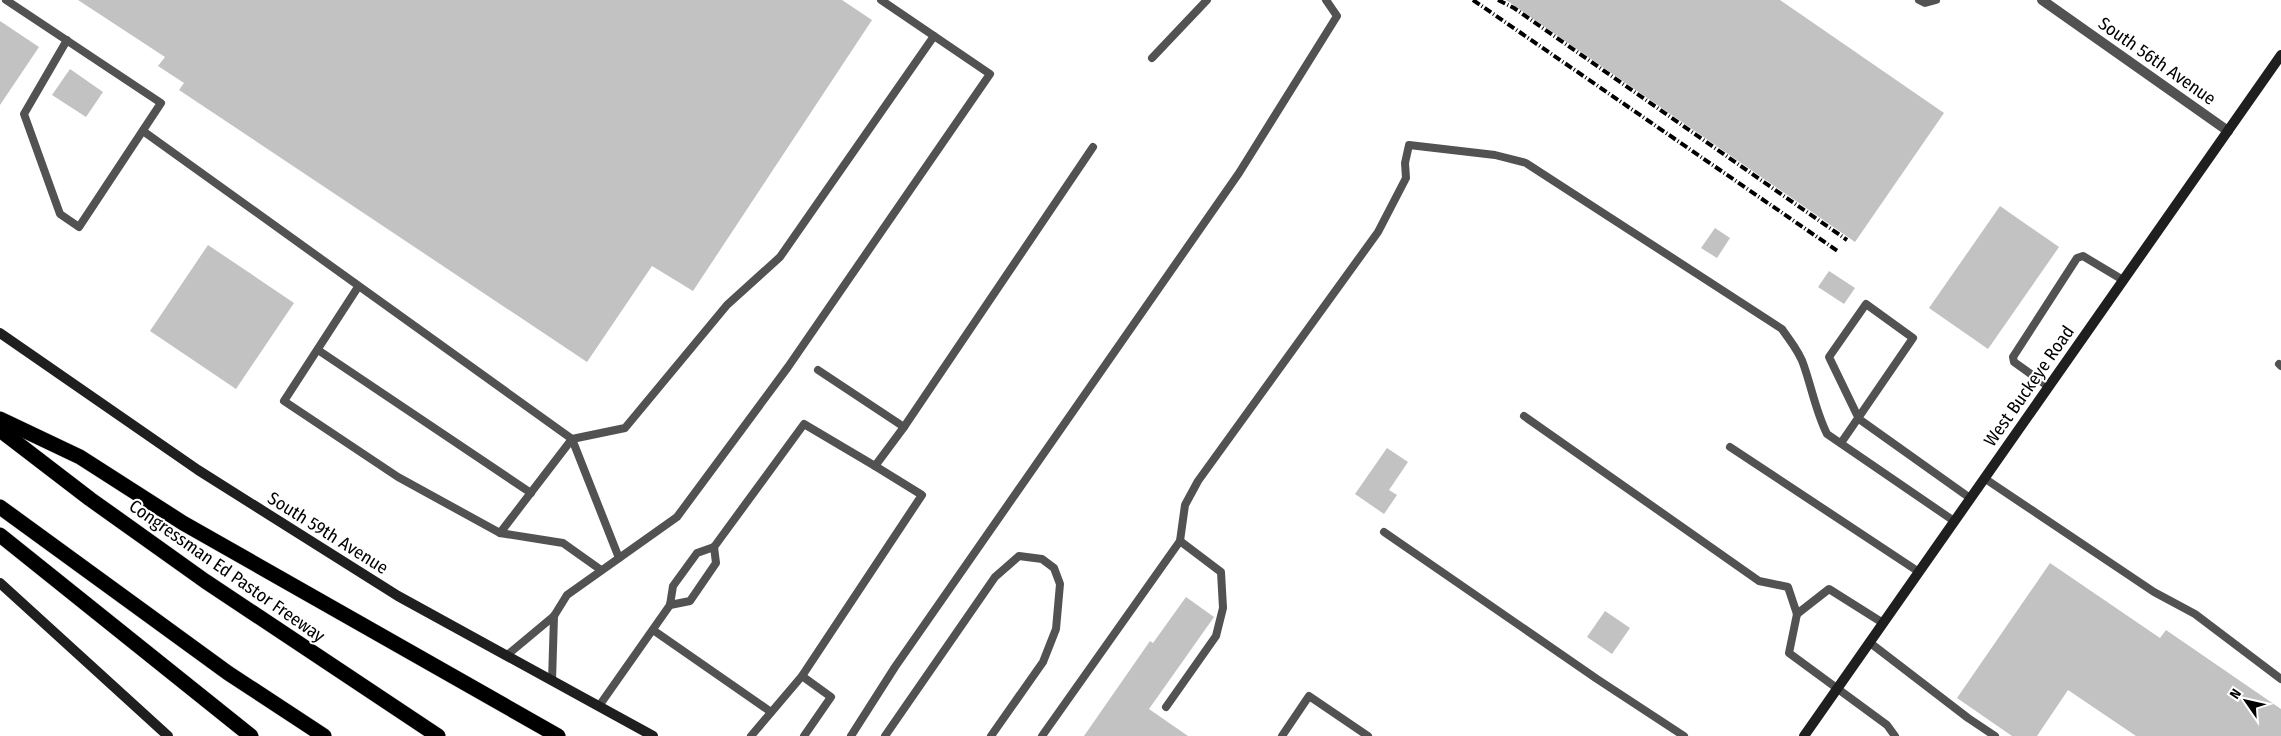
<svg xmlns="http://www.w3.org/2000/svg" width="2281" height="736" viewBox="0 0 2281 736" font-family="'Fira Sans Condensed',sans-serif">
<rect width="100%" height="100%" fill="#fff"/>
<g fill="#c2c2c2">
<path d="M78,0H842L872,20L693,291L652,266L587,362L179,90L184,83L158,66L165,57Z"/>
<path d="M1506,0H1780L1944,113L1855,242Z"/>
<path d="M0,21L39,47L0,105Z"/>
<path d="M70,69L103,92L86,117L52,95Z"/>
<path d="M2000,206L2059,247L1988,349L1929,308Z"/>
<path d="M1715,228L1730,238L1717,258L1701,248Z"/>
<path d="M208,245L294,303L236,389L150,331Z"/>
<path d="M1829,271L1855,288L1844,304L1818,287Z"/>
<path d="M1387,448L1408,462L1389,490L1397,495L1384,514L1355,494Z"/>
<path d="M2050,563L2160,638L2166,630L2281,709V736H2136L2068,690L2037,736H2012L1957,698Z"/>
<path d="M1186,597L1214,617L1149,709L1188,736H1084L1150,641L1153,643Z"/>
<path d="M1605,611L1630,628L1612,654L1587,637Z"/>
</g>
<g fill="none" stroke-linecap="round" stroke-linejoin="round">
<defs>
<g id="motorway">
<path d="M0,419L80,457L183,523L558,736"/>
<path d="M0,430L90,499L205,581L438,736"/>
<path d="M0,507L228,673L324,736"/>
<path d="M0,535L251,736"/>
</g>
</defs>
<use href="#motorway" stroke="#dbdbdb" stroke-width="16"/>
<g stroke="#525252" stroke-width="8">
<path d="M6,0L161,103L79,227L60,214L24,114L67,40"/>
<path d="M1919,0L1925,3L1936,0"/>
<path d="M1152,58L1207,0"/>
<path d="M143,131L572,439L619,558"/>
<path d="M358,287L284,401L398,477L500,533L563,543L601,570"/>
<path d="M318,350L531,493"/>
<path d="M2279,364L2281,366"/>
<path d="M818,370L904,427"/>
<path d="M2049,387L2014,362L2013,357L2077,258L2083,256L2123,280"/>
<path d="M1524,416L1759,581L1788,587L1797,614L1789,653L1887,725L1895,736"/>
<path d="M1841,443L1913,338L1866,304L1829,357L1859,419L1970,498"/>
<path d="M1730,447L1919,572"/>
<path d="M1984,478L2154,592L2195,614L2281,679"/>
<path d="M1384,532L1597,679L1684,736"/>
<path d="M500,533L572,439L625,428L727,305L780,257L934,36"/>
<path d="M1180,541L1185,505L1198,481L1378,232L1406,178L1405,163L1409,145L1495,155L1526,163L1782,329C1790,341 1800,352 1804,366C1812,389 1816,412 1827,434L1954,521"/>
<path d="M670,605L690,601L716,563L714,547"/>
<path d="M1797,614L1829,589L1883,623"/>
<path d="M653,630L771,712"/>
<path d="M1869,642L1968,718L1995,736"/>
<path d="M506,656L554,616L567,595L677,517L788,367L990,74L881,0"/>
<path d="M802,676L831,697L804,736"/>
<path d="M552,681L554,616"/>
<path d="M599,706L670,605L673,586L697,553L714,547L804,424L875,466L904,427L1093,147"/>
<path d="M751,736L802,676L922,495L875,466"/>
<path d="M851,736L895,667L1239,173L1337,16L1326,0"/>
<path d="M885,736L995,577L1019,556L1042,559L1054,568L1060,584L1056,629L1043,662L991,736"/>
<path d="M1042,736L1180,541L1221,572L1223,608L1216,636L1166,707"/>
<path d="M1282,736L1309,696L1368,736"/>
</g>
<path stroke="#525252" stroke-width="10" d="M2042,0L2228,131"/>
<g stroke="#1f1f1f" stroke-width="10">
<path d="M0,333L198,470L398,596L653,736"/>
<path d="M0,583L168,736"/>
<path d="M1804,736L2281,55"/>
</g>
<use href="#motorway" stroke="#000" stroke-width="15"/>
<g stroke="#000" stroke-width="4" stroke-dasharray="8 2.5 1 2.5" stroke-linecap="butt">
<path d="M1473,0L1839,252"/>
<path d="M1498,0L1514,8L1847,240"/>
</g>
</g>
<g text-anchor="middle" stroke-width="4" stroke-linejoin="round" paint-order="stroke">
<g font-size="18" fill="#000" stroke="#fff">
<text transform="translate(2157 61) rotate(35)" y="6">South 56th Avenue</text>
<text transform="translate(2029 386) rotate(-55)" y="6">West Buckeye Road</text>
<text transform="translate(328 533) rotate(32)" y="6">South 59th Avenue</text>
<text transform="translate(227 571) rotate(35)" y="6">Congressman Ed Pastor Freeway</text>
</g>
</g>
<g transform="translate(2246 701) rotate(304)" stroke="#ffffff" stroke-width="4" paint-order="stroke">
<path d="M0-4L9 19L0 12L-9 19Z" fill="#000000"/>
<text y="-8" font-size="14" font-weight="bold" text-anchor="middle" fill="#000000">N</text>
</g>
</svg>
